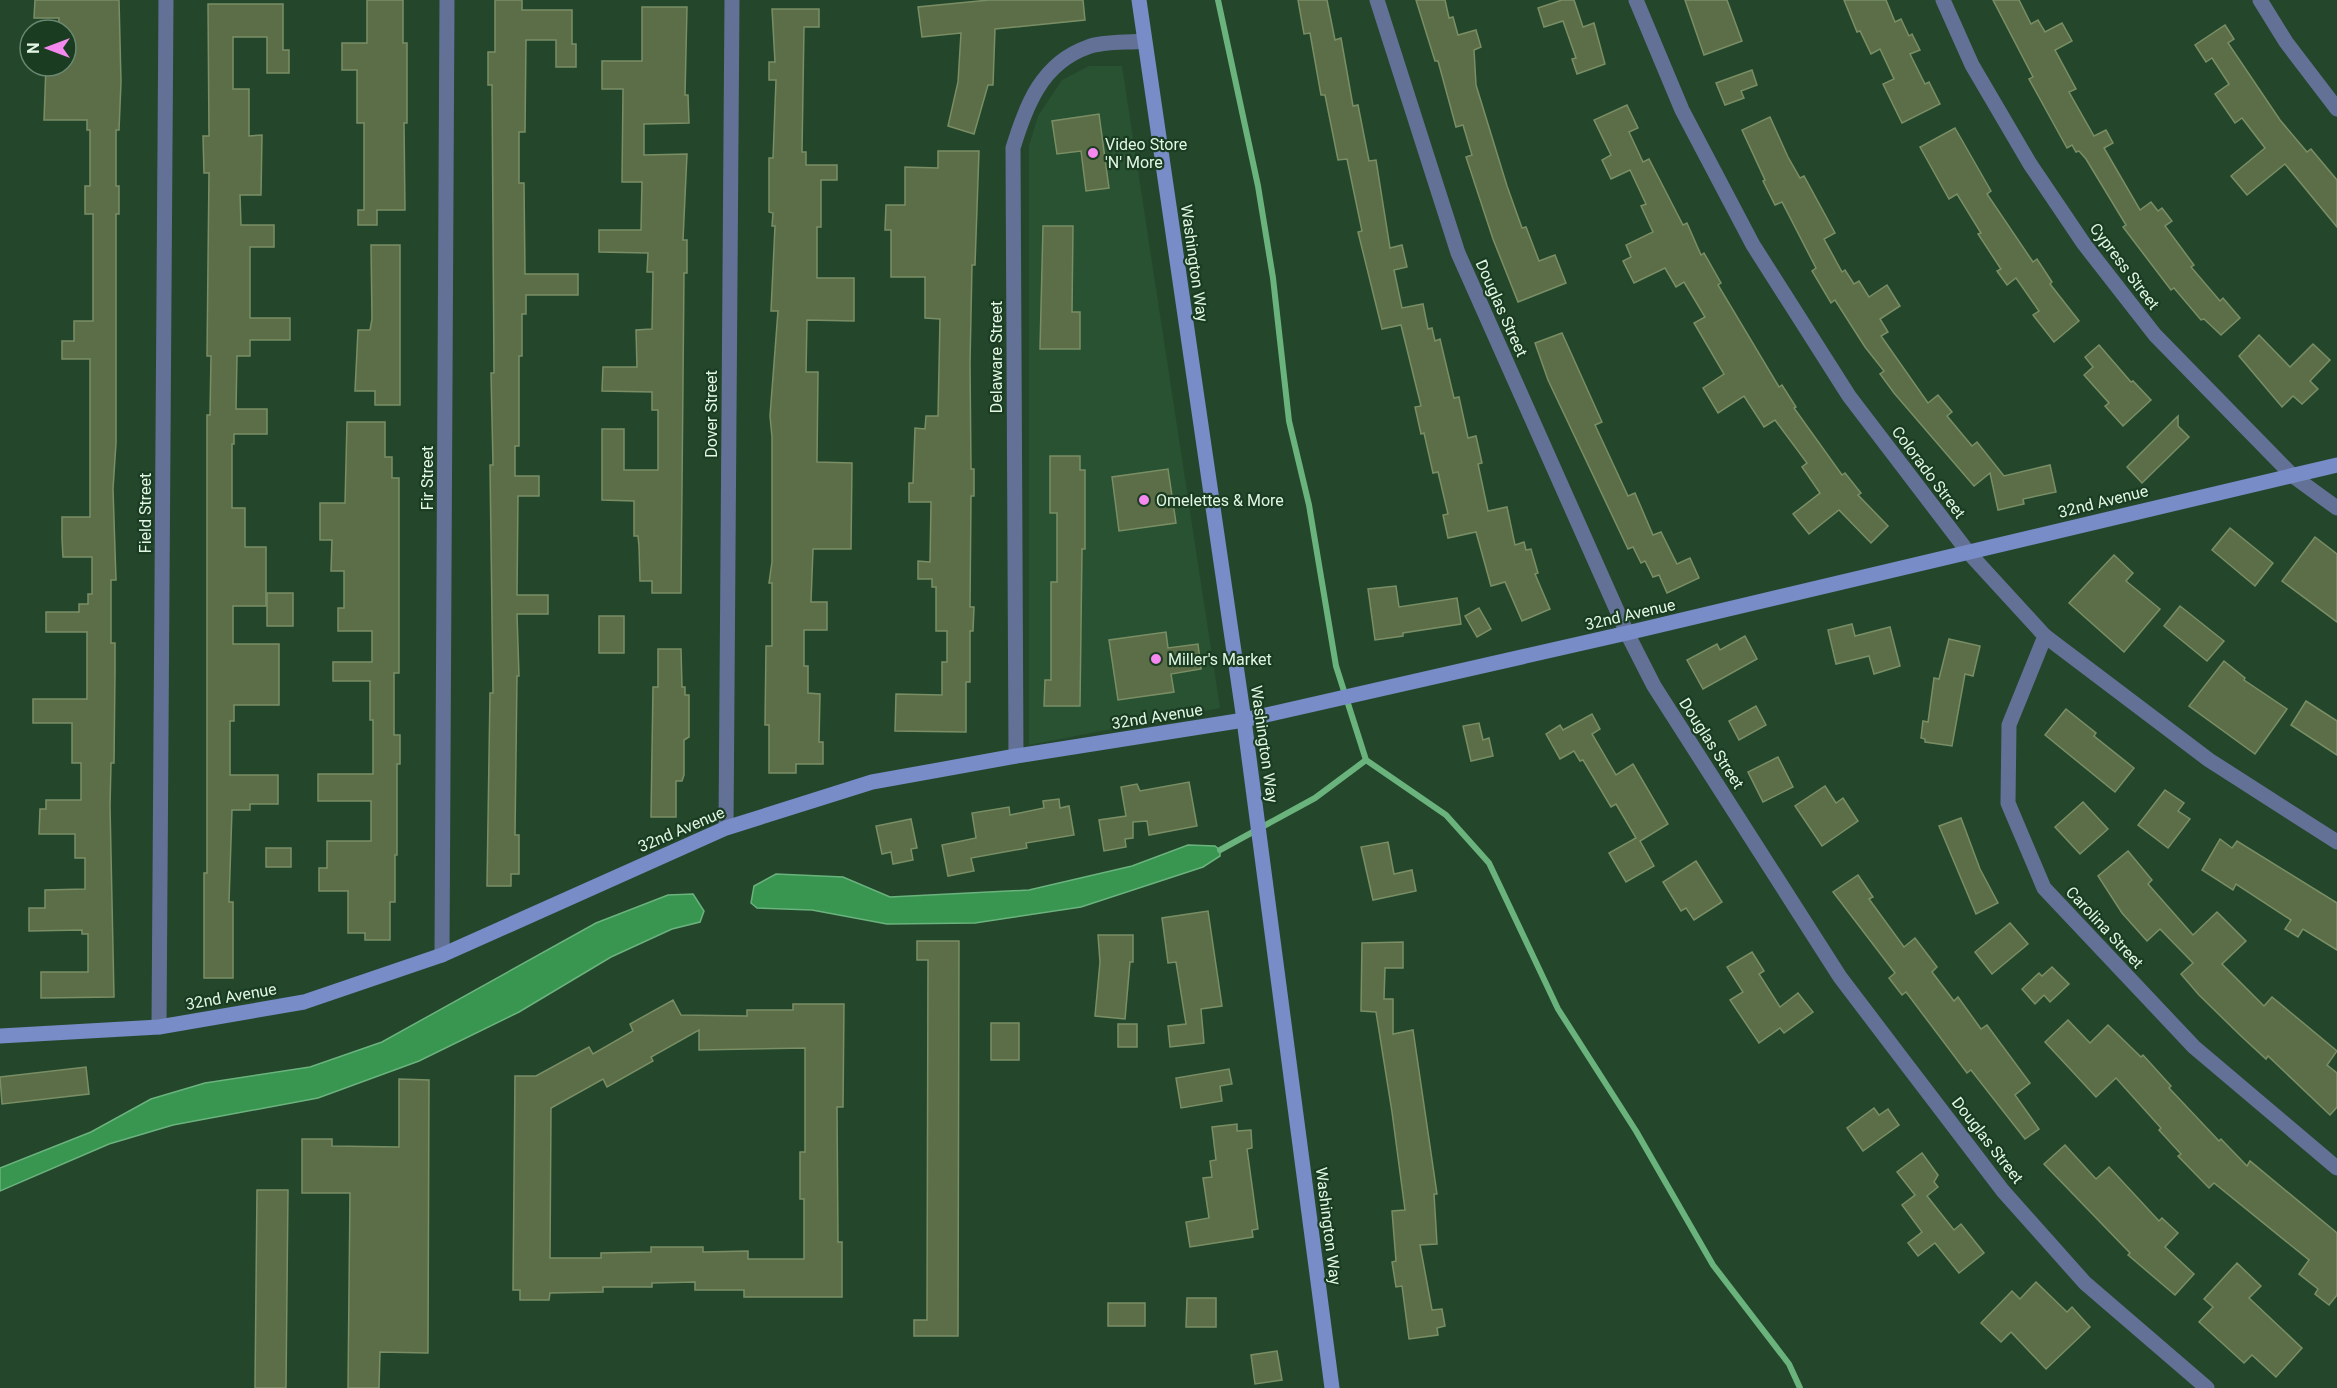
<svg xmlns="http://www.w3.org/2000/svg" width="2337" height="1388" viewBox="0 0 2337 1388" font-family="Roboto,sans-serif">
<rect width="100%" height="100%" fill="#24472c"/>
<path fill="#285231" d="M1089,66H1122L1220,708L1029,745V146L1038,116L1062,80Z"/>
<g fill="#389651" stroke="#6bb37d" stroke-width="1.5">
<path d="M1188,845L1215,846L1220,850V856L1203,867L1081,907L975,923L887,924L812,910L757,908L751,903L754,886L776,874L843,877L890,897L1029,890L1132,866Z"/>
<path d="M693,894L704,911L700,922L672,929L611,957L519,1012L419,1061L318,1098L173,1125L109,1144L0,1191V1168L91,1132L151,1099L205,1083L310,1067L382,1042L596,923L668,895Z"/>
</g>
<g fill="none" stroke-linecap="round" stroke-linejoin="round">
<g stroke="#6bb37d" stroke-width="6">
<path d="M1218,0L1258,186L1273,278L1289,421L1309,505L1336,666L1366,760L1446,815L1489,863L1558,1009L1636,1131L1713,1265L1789,1364L1800,1388"/>
<path d="M1220,850L1315,798L1366,760"/>
</g>
</g>
<g fill="#5c6e47" stroke="#7a8e65" stroke-width="1.5" fill-rule="evenodd">
<path d="M35,0H119L121,82L119,130H116V186H119V214H116V443L113,489L116,580H111V643H115V672L114,763H111L110,806L114,997L41,998V972H88V934H82V930L29,931V908H45V890L85,889V858H75V834H39L40,809H46V800H81V763H72V723H33V699H87V632H46V612H79V604H88V594H92V557H63L62,539V517H90V359H62V341H74V321H93V214H85V186H90V130H87V120H44L46,66H66V30H58L59,18H34Z"/>
<path d="M367,0H403V43H407V123H404L405,210H377V225H358V210H364V123H357V70H342V43H367Z"/>
<path d="M495,0H522V10H572V44H576V67H556V40H526L525,132H519V183H524L525,274H578V295H526V314H522V356H519V446H515V476H539V496H518L517,595H548V614H517L519,676H517L515,835H519V874H511V886H487L490,693H493L490,465H493L491,373H494L492,85H488V52H495Z"/>
<path d="M989,0H1083L1085,20L995,29L993,85H988L974,134L948,126L958,82L961,33L922,37L918,7Z"/>
<path d="M1298,0H1327L1335,40L1341,38L1353,106L1358,105L1369,161L1376,160L1390,248L1402,245L1407,267L1394,270L1402,308L1423,304L1428,329L1432,328L1435,341L1440,339L1454,398L1459,397L1468,438L1476,436L1482,463L1478,464L1488,511L1507,507L1515,545L1524,542L1526,550L1531,549L1538,573L1535,574L1550,609L1522,621L1505,582L1491,586L1476,532L1448,538L1443,515L1448,514L1438,472L1433,473L1424,433L1421,434L1415,407L1421,406L1401,325L1382,329L1358,232L1362,231L1347,159L1338,160L1325,95H1321L1310,33L1304,34Z"/>
<path d="M1416,0H1445L1449,18L1453,17L1458,35L1476,30L1481,47L1474,50L1476,85L1507,186L1522,228L1526,227L1539,261L1555,255L1566,283L1518,302L1493,239L1466,157L1472,155L1463,125L1456,127L1438,61H1435Z"/>
<path d="M1562,0H1574L1583,27L1594,23L1605,64L1577,74L1572,59L1576,58L1563,21L1544,27L1538,8Z"/>
<path d="M1685,0H1727L1742,41L1704,55Z"/>
<path d="M1844,0H1886L1895,22L1901,19L1909,36L1912,34L1920,50L1910,54L1925,84L1929,82L1940,104L1902,123L1883,84L1894,79L1880,49L1871,54L1860,31L1857,32Z"/>
<path d="M1993,0H2019L2031,24L2038,20L2045,32L2062,23L2072,41L2055,50L2076,89L2069,92L2094,136L2106,130L2113,143L2104,148L2140,210L2151,202L2158,211L2162,208L2172,221L2165,226L2194,265L2191,267L2220,301L2223,298L2240,318L2221,335L2204,319L2201,320L2174,288L2171,290L2123,227L2126,225L2086,159L2079,151L2076,152L2072,145L2067,148L2029,79L2033,77Z"/>
<path d="M208,4H283V50H289V73H267V37H233V89H249V136L262,135L261,195H240L241,225H274V247H250V318H290V340H250V356H237L236,409H267V434H234V444H232V508H245V547H266V606H233V644H279V705H234V721H230V775H278V804H250V810H232L229,902H233V978H204V873H207V415H210L211,356H207L209,173H204L203,136H209Z"/>
<path d="M642,7H687L685,95H688L689,123L644,124V155L687,154L683,240H687V273H684L681,593H652V581H640L639,546L638,536H634V501L602,500V429H624V470H658V410H652V392L602,391L603,367H637L636,330L652,329L653,272H647L648,253L599,252V230H641L642,182H622L623,89H602V61H642Z"/>
<path d="M772,9H819V27H804L802,152H806V165H837V180H821V227H817V278H854V321L807,320L806,372H818L817,462L852,463L851,549H813L811,602H827V630H804V666H808V693L820,694L819,742H823V764H796V773H769V725H765L766,646H772V583H769L772,562V437L770,416L778,311H771L775,226H772L773,213L769,212V158H773L776,80H769V62H775Z"/>
<path d="M2225,25L2234,39L2228,43L2280,120L2307,152L2311,149L2337,180V227L2285,164L2247,195L2231,176L2265,148L2242,118L2235,123L2215,94L2229,84L2212,58L2206,62L2195,45Z"/>
<path d="M1752,70L1757,85L1741,91L1744,98L1725,105L1716,83Z"/>
<path d="M1627,105L1638,128L1629,132L1643,162L1649,159L1683,225L1687,223L1701,255L1704,253L1721,283L1718,285L1779,387L1782,385L1796,407L1794,408L1842,475L1845,473L1861,493L1858,495L1888,526L1871,543L1839,510L1809,534L1793,514L1820,493L1802,467L1807,463L1775,420L1764,427L1744,396L1718,413L1703,388L1724,374L1694,323L1705,317L1684,282L1676,287L1665,268L1634,283L1623,261L1631,257L1626,245L1653,232L1641,206L1646,204L1630,170L1611,179L1602,160L1611,155L1594,120Z"/>
<path d="M1099,114L1109,188L1086,191L1081,151L1057,154L1052,121Z"/>
<path d="M1770,117L1788,157L1800,178L1804,176L1835,233L1824,239L1842,272L1845,270L1854,284L1859,281L1869,297L1887,285L1900,306L1880,319L1888,332L1881,336L1928,403L1938,395L1952,412L1947,416L1972,446L1977,442L2004,476L2050,465L2056,492L2023,499L2024,504L1998,510L1990,473L1974,486L1894,393L1880,374L1884,371L1865,347L1835,300L1831,303L1812,271L1816,268L1782,202L1775,205L1763,181L1765,180L1742,130Z"/>
<path d="M1955,128L1991,191L1987,194L2033,262L2037,259L2052,282L2050,284L2079,321L2054,342L2033,315L2039,311L2016,278L2007,285L1997,271L2001,269L1978,234L1981,233L1957,194L1949,199L1920,147Z"/>
<path d="M938,151H979L975,265H972L970,363L971,469H974V496H971L970,607H974L973,631H970V682H966V732L895,731L896,694L942,695V662H947V631H936V587H932V579H918V561L930,562L931,502H909V483H913L915,428L925,429L926,416H938L940,319L925,318V277H891V230H885L886,205H905V167L938,168Z"/>
<path d="M1043,226H1073L1072,312H1080V349H1040Z"/>
<path d="M371,245H400V405H375V391H355L358,330H370L372,319Z"/>
<path d="M1562,333L1602,422L1595,425L1628,496L1635,493L1653,535L1661,532L1677,564L1690,558L1699,578L1667,593L1659,575L1653,577L1645,561L1641,563L1633,547L1628,549L1548,380L1535,343Z"/>
<path d="M2259,335L2290,367L2313,344L2330,360L2310,381L2318,389L2302,404L2293,396L2282,407L2239,356Z"/>
<path d="M2099,345L2131,382L2133,381L2151,400L2123,426L2105,406L2109,403L2084,375L2093,367L2085,357Z"/>
<path d="M2178,416V426L2189,437L2142,483L2127,467Z"/>
<path d="M347,422H385V457H392V478H399V673H394V735H400V764H397V855H395V902H390V940H365V933H348V891H319V868H327V841H371V801H318V774H373V720H370V681H333V662H372V631H338V608H344V571H331L332,540H320V503H345Z"/>
<path d="M1050,456H1080V470H1085V549H1082L1080,706H1044L1045,680H1051V582H1057V513H1050Z"/>
<path d="M1168,469L1176,523L1119,531L1112,477Z"/>
<path d="M2230,528L2273,563L2255,586L2212,550Z"/>
<path d="M2315,537L2337,554V622L2282,581Z"/>
<path d="M2114,555L2133,573L2126,581L2160,609L2124,652L2069,603Z"/>
<path d="M1396,586L1399,607L1457,598L1461,624L1403,633V636L1375,640L1368,589Z"/>
<rect x="267" y="593" width="26" height="33"/>
<path d="M2180,606L2224,641L2207,661L2164,626Z"/>
<path d="M1479,608L1491,629L1477,637L1465,616Z"/>
<rect x="599" y="616" width="25" height="37"/>
<path d="M1852,624L1855,636L1890,627L1900,666L1874,674L1869,656L1836,664L1828,630Z"/>
<path d="M1166,632L1168,648L1198,644L1201,669L1171,674L1174,692L1118,700L1109,640Z"/>
<path d="M1745,636L1757,659L1703,689L1687,660L1717,644L1720,650Z"/>
<path d="M1949,639L1980,646L1973,676L1965,674L1952,746L1925,742V739L1921,738L1923,721L1928,722L1934,678L1939,679Z"/>
<path d="M658,649H681L682,687H685V695H689V737L684,740V775L682,781H676V817H651L653,687H658Z"/>
<path d="M2224,661L2245,678L2244,680L2287,709L2255,754L2189,706Z"/>
<path d="M2306,701L2337,721V755L2291,725Z"/>
<path d="M1756,706L1766,725L1739,740L1729,721Z"/>
<path d="M2066,709L2096,733L2094,736L2134,768L2115,792L2045,735Z"/>
<path d="M1592,714L1600,729L1592,734L1616,775L1633,764L1668,824L1640,841L1654,866L1626,882L1609,853L1636,838L1616,804L1611,807L1583,760L1580,761L1574,751L1560,759L1546,734L1560,725L1563,730Z"/>
<path d="M1479,723L1483,740L1489,738L1493,756L1471,761L1463,726Z"/>
<path d="M1778,757L1793,787L1763,802L1748,772Z"/>
<path d="M1189,782L1197,826L1149,835L1147,821L1133,822V838L1125,839L1126,847L1104,851L1099,820L1126,816L1121,787L1137,784L1140,791Z"/>
<path d="M1825,786L1836,803L1843,798L1858,821L1822,846L1795,806Z"/>
<path d="M2165,790L2184,803L2178,811L2190,819L2168,848L2138,825Z"/>
<path d="M1059,799L1060,808L1069,806L1074,835L1026,843L1027,848L971,858L974,871L948,876L942,845L976,838L972,813L1009,807L1010,815L1044,808L1043,801Z"/>
<path d="M2083,802L2108,829L2080,854L2055,827Z"/>
<path d="M1961,818L1980,869L1998,903L1976,914L1939,826Z"/>
<path d="M911,819L917,848L911,849L913,860L893,864L891,852L882,854L876,826Z"/>
<path d="M2220,839L2232,848L2237,841L2337,903V950L2303,929L2298,937L2285,929L2291,920L2236,884L2233,890L2202,870Z"/>
<path d="M1388,842L1394,874L1412,870L1416,891L1373,900L1361,847Z"/>
<rect x="266" y="848" width="25" height="19"/>
<path d="M2128,851L2152,880L2148,884L2193,935L2217,912L2246,941L2222,964L2264,1006L2272,997L2337,1051L2327,1065L2337,1073V1107L2330,1115L2268,1056L2266,1059L2241,1036L2199,995L2181,974L2193,963L2160,929L2147,941L2122,913L2098,876Z"/>
<path d="M1696,861L1722,902L1694,920L1686,908L1681,911L1663,882Z"/>
<path d="M1858,875L1873,897L1869,899L1904,947L1915,938L1937,967L1932,972L1954,1001L1958,997L1981,1029L1987,1025L2030,1083L2015,1095L2039,1129L2025,1139L1971,1070L1967,1073L1906,992L1902,995L1889,978L1895,973L1833,892Z"/>
<path d="M1208,911L1222,1006L1201,1009L1204,1043L1170,1047L1168,1026L1186,1024L1176,962L1168,963L1162,918Z"/>
<path d="M2010,923L2028,944L1992,974L1975,952Z"/>
<path d="M1098,935H1133V962H1130L1125,1019L1095,1016L1100,962Z"/>
<path d="M917,941H959L958,1336H914V1320H927L928,960H917Z"/>
<path d="M1403,942V968H1385L1384,999H1393V1034L1413,1030L1437,1194H1434L1437,1244L1420,1245L1432,1310L1442,1309L1445,1326L1437,1328L1438,1335L1409,1339L1402,1286L1396,1287L1392,1262L1396,1261L1392,1211L1405,1210L1392,1112L1376,1012L1361,1011L1362,943Z"/>
<path d="M1752,952L1764,971L1759,974L1780,1007L1798,993L1813,1012L1784,1033L1780,1028L1759,1043L1730,1000L1743,992L1727,967Z"/>
<path d="M2052,967L2069,984L2050,1002L2044,995L2035,1004L2022,989L2039,973L2042,976Z"/>
<path d="M673,1000L681,1015L747,1016V1010H793V1004H844L843,1107H837L838,1242H842V1297H744V1290H695V1282L652,1283V1287H603V1292L550,1293L549,1300H520V1290H513L515,1076H536L589,1047L593,1054L633,1031L630,1024ZM699,1030V1050L805,1048V1152H800V1199H804V1259H748V1251L703,1252V1247H651V1252L601,1253V1258H550L551,1108L603,1079L607,1087L653,1061L651,1057Z"/>
<path d="M2068,1020L2090,1043L2108,1025L2141,1057L2143,1055L2171,1086L2169,1088L2219,1141L2221,1139L2247,1166L2250,1161L2337,1233V1295L2329,1305L2315,1294L2318,1289L2299,1274L2309,1260L2214,1183L2209,1188L2178,1156L2181,1154L2159,1130L2161,1128L2116,1078L2096,1097L2045,1042Z"/>
<rect x="991" y="1023" width="28" height="37"/>
<rect x="1118" y="1024" width="19" height="23"/>
<path d="M86,1067L89,1094L2,1104L0,1077Z"/>
<path d="M1229,1069L1232,1084L1220,1086L1222,1101L1181,1108L1176,1078Z"/>
<path d="M399,1079L429,1080L428,1353L380,1352L379,1388H348L350,1193H302V1139H332V1146L399,1147Z"/>
<path d="M1874,1108L1879,1115L1888,1109L1899,1125L1863,1151L1847,1128Z"/>
<path d="M1237,1124V1131L1251,1130L1252,1148L1247,1149L1258,1229L1252,1230L1253,1237L1190,1247L1186,1222L1209,1218L1203,1178L1212,1177L1210,1161L1216,1160L1212,1127Z"/>
<path d="M2065,1145L2096,1179L2109,1167L2159,1221L2162,1218L2178,1233L2165,1247L2194,1274L2175,1295L2128,1255L2130,1253L2044,1164Z"/>
<path d="M1922,1153L1938,1175L1934,1182L1938,1187L1927,1196L1954,1230L1961,1224L1984,1253L1959,1273L1935,1243L1918,1256L1908,1243L1922,1232L1902,1205L1915,1195L1897,1172Z"/>
<path d="M257,1190H288L286,1388H255Z"/>
<path d="M2237,1263L2261,1286L2249,1298L2302,1348L2276,1377L2252,1355L2244,1363L2199,1322L2213,1307L2204,1299Z"/>
<path d="M2036,1282L2067,1312L2072,1307L2090,1327L2046,1369L2011,1332L2001,1342L1981,1323L2012,1291L2020,1299Z"/>
<path d="M1187,1298H1216V1327H1186Z"/>
<rect x="1108" y="1303" width="37" height="23"/>
<path d="M1277,1351L1282,1380L1255,1384L1251,1355Z"/>
</g>
<g fill="none" stroke-linecap="round" stroke-linejoin="round">
<g stroke="#647197" stroke-width="15">
<path d="M1377,0L1458,253L1627,633L1654,686L1840,977L1900,1056L2003,1191L2085,1283L2207,1388"/>
<path d="M1636,0L1682,110L1753,245L1849,396L1968,552L2045,636L2209,760L2337,842"/>
<path d="M1943,0L1972,65L2030,164L2084,244L2155,335L2293,476L2337,508"/>
<path d="M2260,0L2286,42L2337,109"/>
<path d="M2045,636L2009,725L2008,803L2044,888L2194,1047L2337,1168"/>
<path d="M1016,756L1013,148C1026,105 1042,63 1088,47C1104,41 1127,43 1144,41"/>
<path d="M726,828L732,0"/>
<path d="M442,955L447,0"/>
<path d="M159,1027L166,0"/>
</g>
<g stroke="#788cc8" stroke-width="15">
<path d="M1139,0L1244,720L1332,1388"/>
<path d="M0,1036L159,1027L304,1002L442,955L726,828L872,782L1016,756L1244,720L1627,633L2337,465"/>
</g>
</g>
<g fill="#f589ef" stroke="#1a3d22" stroke-width="2">
<circle cx="1093" cy="153" r="6"/>
<circle cx="1144" cy="500" r="6"/>
<circle cx="1156" cy="659" r="6"/>
</g>
<g text-anchor="middle" stroke-width="4.5" stroke-linejoin="round" paint-order="stroke">
<g font-size="16" fill="#e2f6e5" stroke="#1a3d22" text-anchor="start">
<text x="1105" y="150">Video Store<tspan x="1105" dy="18">'N' More</tspan></text>
<text x="1156" y="506">Omelettes &amp; More</text>
<text x="1168" y="665">Miller's Market</text>
</g>
<g font-size="16" fill="#e2f6e5" stroke="#1a3d22">
<text transform="translate(1195 263) rotate(82)" y="6">Washington Way</text>
<text transform="translate(2125 266) rotate(53)" y="6">Cypress Street</text>
<text transform="translate(1502 308) rotate(66)" y="6">Douglas Street</text>
<text transform="translate(996 357) rotate(-90)" y="6">Delaware Street</text>
<text transform="translate(711 414) rotate(-90)" y="6">Dover Street</text>
<text transform="translate(1929 472) rotate(53)" y="6">Colorado Street</text>
<text transform="translate(427 478) rotate(-90)" y="6">Fir Street</text>
<text transform="translate(2103 501) rotate(-14)" y="6">32nd Avenue</text>
<text transform="translate(145 513) rotate(-90)" y="6">Field Street</text>
<text transform="translate(1630 614) rotate(-13)" y="6">32nd Avenue</text>
<text transform="translate(1157 716) rotate(-9)" y="6">32nd Avenue</text>
<text transform="translate(1712 743) rotate(57)" y="6">Douglas Street</text>
<text transform="translate(1265 744) rotate(82)" y="6">Washington Way</text>
<text transform="translate(681 829) rotate(-23)" y="6">32nd Avenue</text>
<text transform="translate(2105 927) rotate(47)" y="6">Carolina Street</text>
<text transform="translate(231 996) rotate(-10)" y="6">32nd Avenue</text>
<text transform="translate(1988 1140) rotate(52)" y="6">Douglas Street</text>
<text transform="translate(1329 1226) rotate(83)" y="6">Washington Way</text>
</g>
</g>
<g transform="translate(48 48) rotate(270)"><circle r="28" fill="#1a3d22" stroke="#6a8770" stroke-width="1.5"/>
<path d="M0-4.5L10 22L0 15L-10 22Z" fill="#f589ef"/>
<text y="-9" font-size="16" font-weight="bold" text-anchor="middle" fill="#e2f6e5">N</text>
</g>
</svg>
